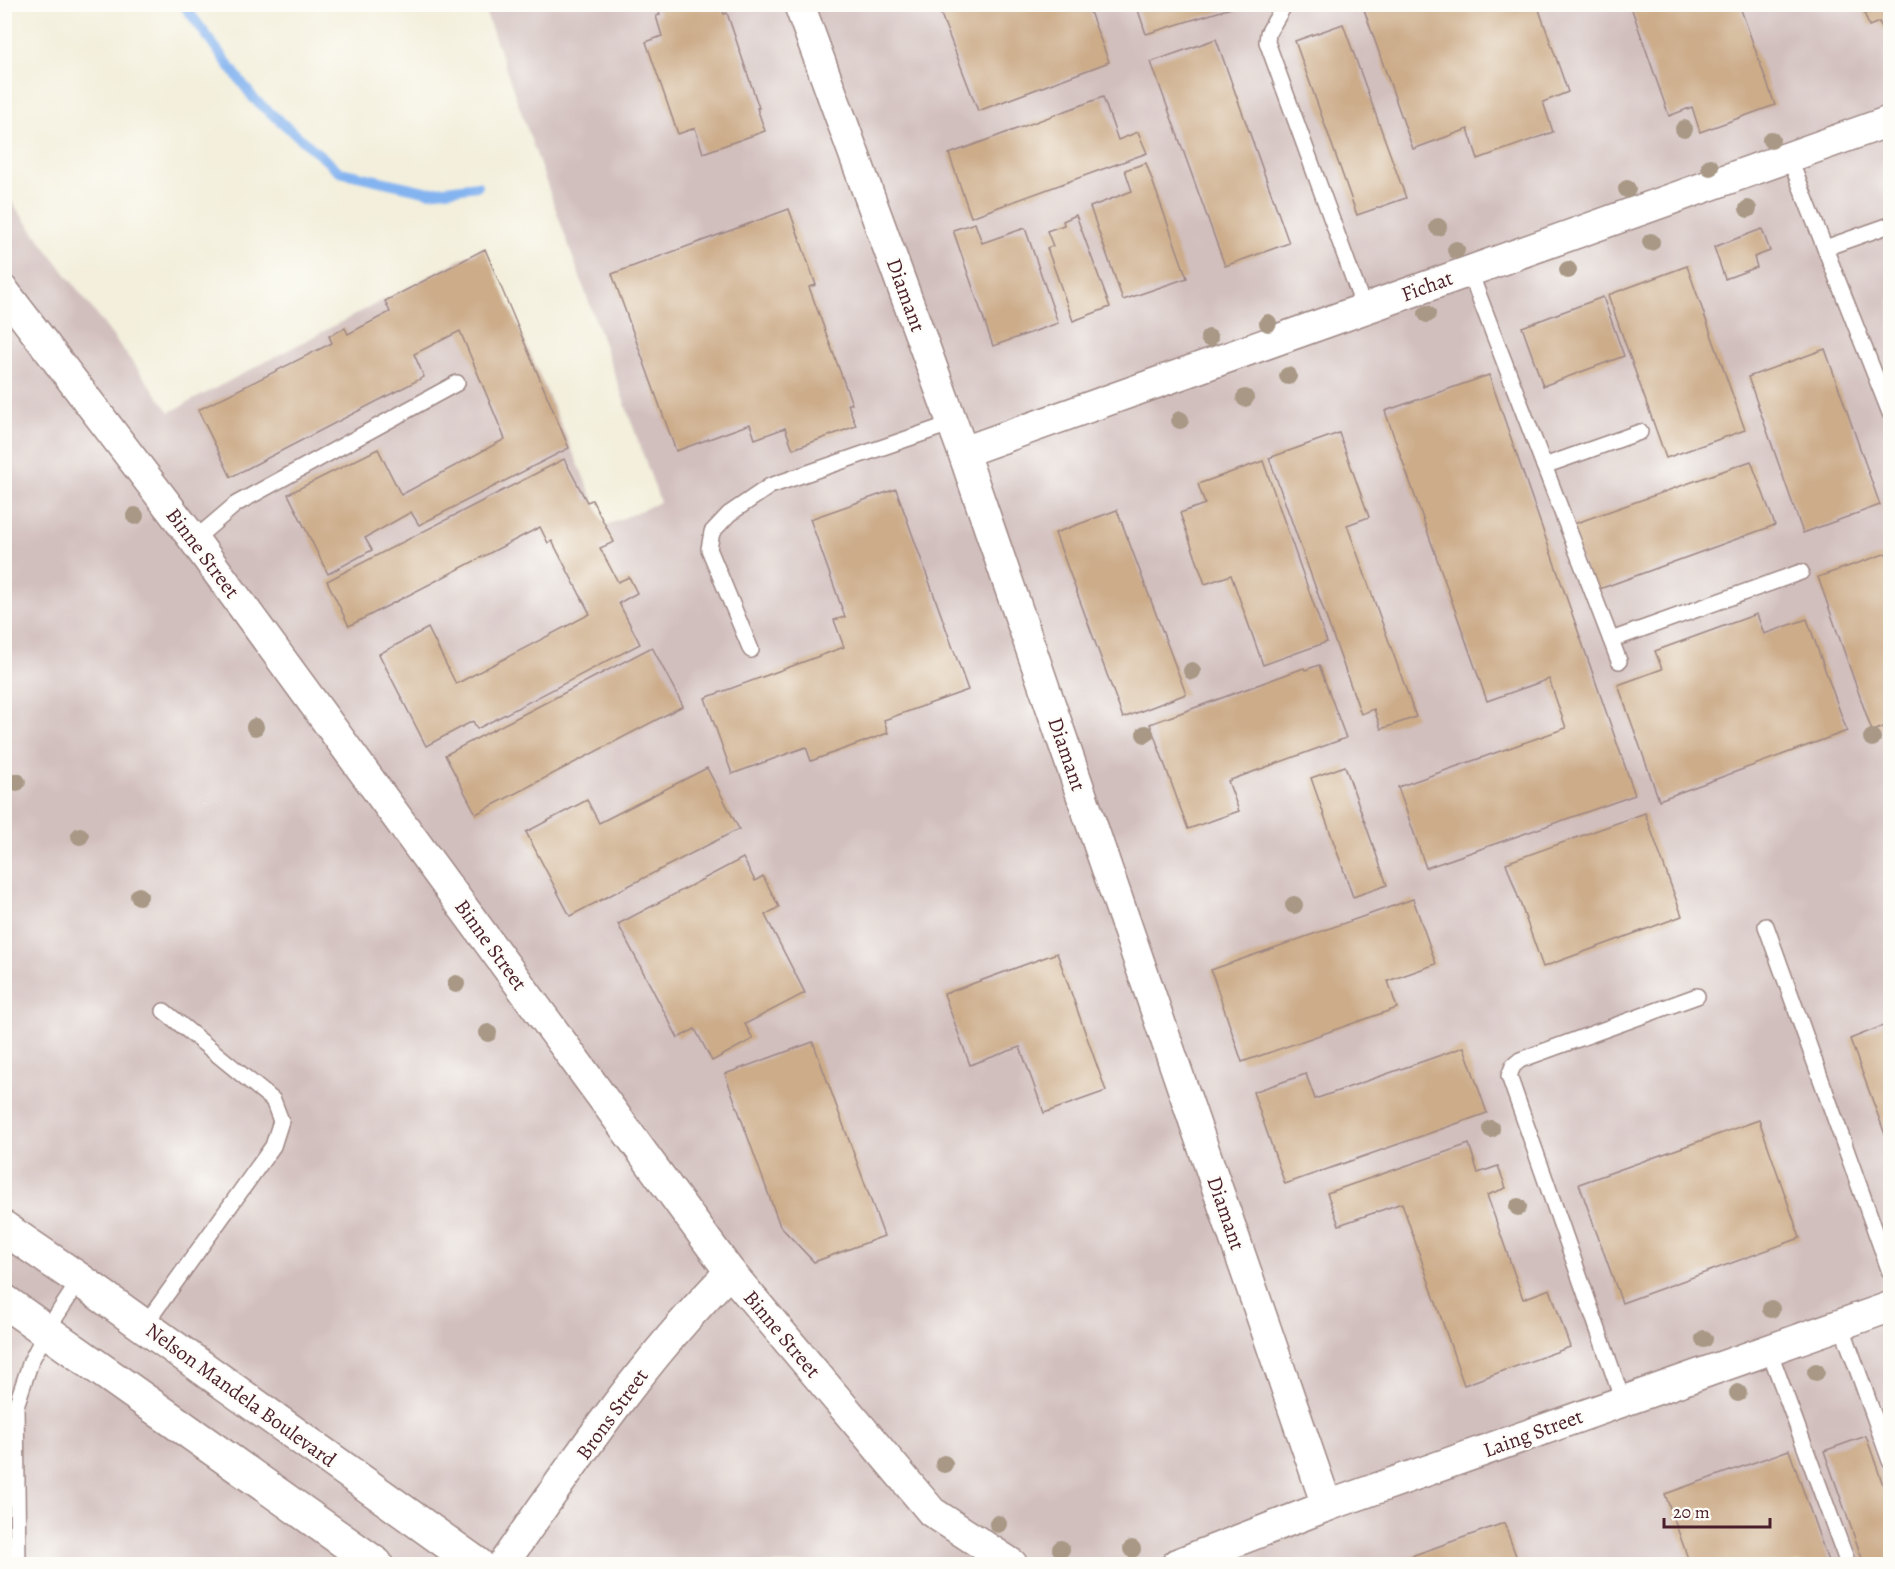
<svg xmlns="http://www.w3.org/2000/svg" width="1895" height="1569" viewBox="0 0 1895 1569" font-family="Alegreya,serif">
<rect width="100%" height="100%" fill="#fdfcf7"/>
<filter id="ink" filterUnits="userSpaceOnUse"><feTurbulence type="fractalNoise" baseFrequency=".0167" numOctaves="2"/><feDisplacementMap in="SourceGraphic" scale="12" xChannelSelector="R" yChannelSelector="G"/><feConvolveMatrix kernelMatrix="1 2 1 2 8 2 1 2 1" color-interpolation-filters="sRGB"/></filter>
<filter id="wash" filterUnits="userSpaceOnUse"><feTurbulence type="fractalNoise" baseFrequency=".008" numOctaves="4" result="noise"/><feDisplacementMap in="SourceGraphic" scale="24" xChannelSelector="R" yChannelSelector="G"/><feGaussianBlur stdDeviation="1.35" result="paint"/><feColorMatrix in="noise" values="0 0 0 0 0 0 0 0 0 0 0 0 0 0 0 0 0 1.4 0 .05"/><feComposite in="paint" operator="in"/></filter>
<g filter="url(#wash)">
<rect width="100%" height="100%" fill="#f3efdc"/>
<path fill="#d1bfbe" d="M483,5H1890V1564H5L4,192L170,412L484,247L605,526L660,502Z"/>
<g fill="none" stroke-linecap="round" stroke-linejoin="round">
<path stroke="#84b4f0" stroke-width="10" d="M183,4L254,99L340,172L429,192L478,186"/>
</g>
<g id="blocks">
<g fill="#ccac89">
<path d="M656,4H720L724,14L727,13L759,108H757L765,131L703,153L695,128L678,134L646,42L662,36L656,16L660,15Z"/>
<path d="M937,4H1087L1109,62L978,111Z"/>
<path d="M1136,4H1241V5L1146,34Z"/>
<path d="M1362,4H1537L1568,92L1543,102L1553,132L1478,159L1468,129L1413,149Z"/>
<path d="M1630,4H1739L1775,105L1700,132L1692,107L1669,116Z"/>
<path d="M1861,4H1890V33L1886,34L1879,22L1869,26Z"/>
<path d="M1343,24L1406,198L1357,215L1295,41Z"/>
<path d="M1216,39L1289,243L1225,266L1151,62Z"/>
<path d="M1103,97L1118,140L1138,132L1147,153L971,217L949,154Z"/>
<path d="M1146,163L1187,278L1123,300L1090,207L1132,191L1125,170Z"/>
<path d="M789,209L816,285L809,287L852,404H848L856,426L793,449L785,428L755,439L750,424L676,451L612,274Z"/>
<path d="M1076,215L1110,307L1073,321L1047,248L1053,246L1047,231L1064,225L1063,221Z"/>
<path d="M975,223L982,243L1025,228L1058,323L993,346L953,230Z"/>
<path d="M1762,229L1770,251L1754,257L1757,267L1725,279L1714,247Z"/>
<path d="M485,249L569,448L419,525L411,512L365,538L372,550L328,574L288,494L378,449L401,495L505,439L460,331L414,354L424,377L231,477L198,410L332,343L329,336L345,328L348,334L390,312L385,301Z"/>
<path d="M1687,266L1745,430L1666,458L1608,295Z"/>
<path d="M1603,297L1624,356L1543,386L1522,327Z"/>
<path d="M1825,349L1880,505L1803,533L1748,377Z"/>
<path d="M1489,375L1635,795L1426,868L1398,787L1566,728L1549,679L1487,701L1385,411Z"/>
<path d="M1339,433L1369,517L1347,525L1416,717L1381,729L1374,709L1361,714L1269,458Z"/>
<path d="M564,459L587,502L592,500L614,542L600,548L618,582L629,577L637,593L619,603L640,644L477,729L473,721L426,746L379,654L428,628L456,684L590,614L552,541L548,543L540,527L349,626L327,581Z"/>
<path d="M1263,461L1327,642L1263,665L1231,575L1205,584L1180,513L1205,504L1198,484Z"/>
<path d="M1751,461L1775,525L1594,591L1568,526Z"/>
<path d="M896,489L968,690L884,720L888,733L811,761L806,747L732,774L705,698L844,647L834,620L845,617L810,519Z"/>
<path d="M1117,510L1186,694L1123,718L1055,533Z"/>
<path d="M1890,552V725L1872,731L1818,577Z"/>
<path d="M1757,614L1764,634L1807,619L1847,731L1659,800L1618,685L1662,669L1655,651Z"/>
<path d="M652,647L683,706L476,814L445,755Z"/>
<path d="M1319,665L1346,738L1228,781L1239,811L1188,829L1150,724L1304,668L1305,670Z"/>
<path d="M1345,766L1387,885L1353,897L1311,778Z"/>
<path d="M707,768L739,829L570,916L526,832L587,800L599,823Z"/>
<path d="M1645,813L1682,916L1543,967L1506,863Z"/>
<path d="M743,858L755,881L763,876L779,907L765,915L805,993L745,1024L753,1039L712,1061L695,1029L678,1038L618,924Z"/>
<path d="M1413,899L1436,964L1388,981L1397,1008L1242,1062L1211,970Z"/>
<path d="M1057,953L1106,1091L1044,1113L1020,1047L970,1065L944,994Z"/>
<path d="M1890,1023V1148L1850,1039Z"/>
<path d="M813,1042L884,1236L814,1262L780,1226L725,1074Z"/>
<path d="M1464,1047L1487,1113L1285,1184L1253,1092L1306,1074L1315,1099Z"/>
<path d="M1759,1120L1800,1238L1622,1303L1579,1184Z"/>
<path d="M1469,1144L1478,1173L1498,1166L1506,1188L1487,1195L1523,1299L1550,1289L1570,1347L1464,1385L1402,1203L1339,1225L1327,1193Z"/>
<path d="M1866,1436L1890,1505V1564H1864L1824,1451Z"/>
<path d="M1789,1450L1829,1564H1690L1665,1494Z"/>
<path d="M1504,1523L1519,1564H1389Z"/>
<path d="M1620,1560L1622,1564H1608Z"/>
</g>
</g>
</g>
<g filter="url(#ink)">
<use href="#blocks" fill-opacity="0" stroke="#9e8784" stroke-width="1.5"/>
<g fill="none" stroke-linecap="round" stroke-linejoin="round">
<defs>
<g id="service">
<path d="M1285,4L1268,33L1267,42L1364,308"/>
<path d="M1789,157L1890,413"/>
<path d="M1825,248L1890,225"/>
<path d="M1469,270L1619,661"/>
<path d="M1544,466L1640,432"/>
<path d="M194,540L236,504L457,383"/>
<path d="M1611,640L1801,572"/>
<path d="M751,650L709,549L712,532L729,514L770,486L953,423"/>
<path d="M1766,926L1890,1272"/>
<path d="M1841,1324L1890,1461"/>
<path d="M144,1326L273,1146L281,1121L273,1100L164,1011"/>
<path d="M1769,1350L1848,1564"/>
<path d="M1623,1401L1509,1076L1513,1066L1520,1060L1697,996"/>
<path d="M18,1564L16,1406L31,1361L47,1330L80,1280"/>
</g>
<g id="minor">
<path d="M799,4L963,452L1327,1506"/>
<path d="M4,291L194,540L730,1272L932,1512L1012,1564"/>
<path d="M963,452L1890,121"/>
<path d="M503,1564C573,1463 644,1359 730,1272"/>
<path d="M1177,1564L1327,1506L1890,1307"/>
</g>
<g id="tertiary">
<path d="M4,1228L80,1280L477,1564"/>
<path d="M4,1301L376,1564"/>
</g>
</defs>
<use href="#service" stroke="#9e8784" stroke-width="18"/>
<use href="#minor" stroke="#9e8784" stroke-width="33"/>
<use href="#tertiary" stroke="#9e8784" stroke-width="36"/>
<use href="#service" stroke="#fff" stroke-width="15"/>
<use href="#minor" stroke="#fff" stroke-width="30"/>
<use href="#tertiary" stroke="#fff" stroke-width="33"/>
</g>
<g fill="#a89885">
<circle cx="1684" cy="129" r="9"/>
<circle cx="1771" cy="140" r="9"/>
<circle cx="1710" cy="167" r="9"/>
<circle cx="1627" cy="189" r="9"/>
<circle cx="1748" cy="209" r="9"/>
<circle cx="1438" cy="227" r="9"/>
<circle cx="1651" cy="242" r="9"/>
<circle cx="1456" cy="250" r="9"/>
<circle cx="1568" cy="270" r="9"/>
<circle cx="1427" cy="314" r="9"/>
<circle cx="1268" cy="323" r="9"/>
<circle cx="1209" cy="338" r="9"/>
<circle cx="1288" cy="376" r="9"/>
<circle cx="1245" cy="398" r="9"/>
<circle cx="1180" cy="420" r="9"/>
<circle cx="135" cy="516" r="9"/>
<circle cx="1192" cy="671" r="9"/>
<circle cx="255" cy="727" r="9"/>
<circle cx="1145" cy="734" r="9"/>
<circle cx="1872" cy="738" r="9"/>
<circle cx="17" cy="782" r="9"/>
<circle cx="80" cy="836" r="9"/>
<circle cx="139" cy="896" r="9"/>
<circle cx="1294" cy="905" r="9"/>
<circle cx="456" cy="984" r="9"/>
<circle cx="488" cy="1033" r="9"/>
<circle cx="1491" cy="1129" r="9"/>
<circle cx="1518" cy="1207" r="9"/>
<circle cx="1771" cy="1309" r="9"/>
<circle cx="1704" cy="1339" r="9"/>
<circle cx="1816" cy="1372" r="9"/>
<circle cx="1738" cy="1393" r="9"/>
<circle cx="944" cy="1464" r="9"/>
<circle cx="998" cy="1524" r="9"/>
<circle cx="1061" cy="1549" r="9"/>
<circle cx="1132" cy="1549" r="9"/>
</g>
</g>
<g text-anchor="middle" stroke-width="4.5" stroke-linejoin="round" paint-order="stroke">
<g font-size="21" fill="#4a1f2b" stroke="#fdfcf7">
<text transform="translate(1427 286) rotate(-20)" y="7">Fichat</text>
<text transform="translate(906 295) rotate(70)" y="7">Diamant</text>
<text transform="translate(203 553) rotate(53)" y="7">Binne Street</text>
<text transform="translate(1067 754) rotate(71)" y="7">Diamant</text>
<text transform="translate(491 945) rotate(54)" y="7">Binne Street</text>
<text transform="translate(1226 1213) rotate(71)" y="7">Diamant</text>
<text transform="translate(782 1334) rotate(50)" y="7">Binne Street</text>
<text transform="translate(241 1395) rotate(36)" y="7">Nelson Mandela Boulevard</text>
<text transform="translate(612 1414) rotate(-54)" y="7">Brons Street</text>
<text transform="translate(1533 1433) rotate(-20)" y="7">Laing Street</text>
</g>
</g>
<rect width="1895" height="1569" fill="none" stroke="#fdfcf7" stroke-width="24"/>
<path d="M1664 1518v9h106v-9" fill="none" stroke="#4a1f2b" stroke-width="3"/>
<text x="1673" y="1518" font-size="18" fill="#4a1f2b" stroke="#fdfcf7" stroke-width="4.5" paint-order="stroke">20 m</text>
</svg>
